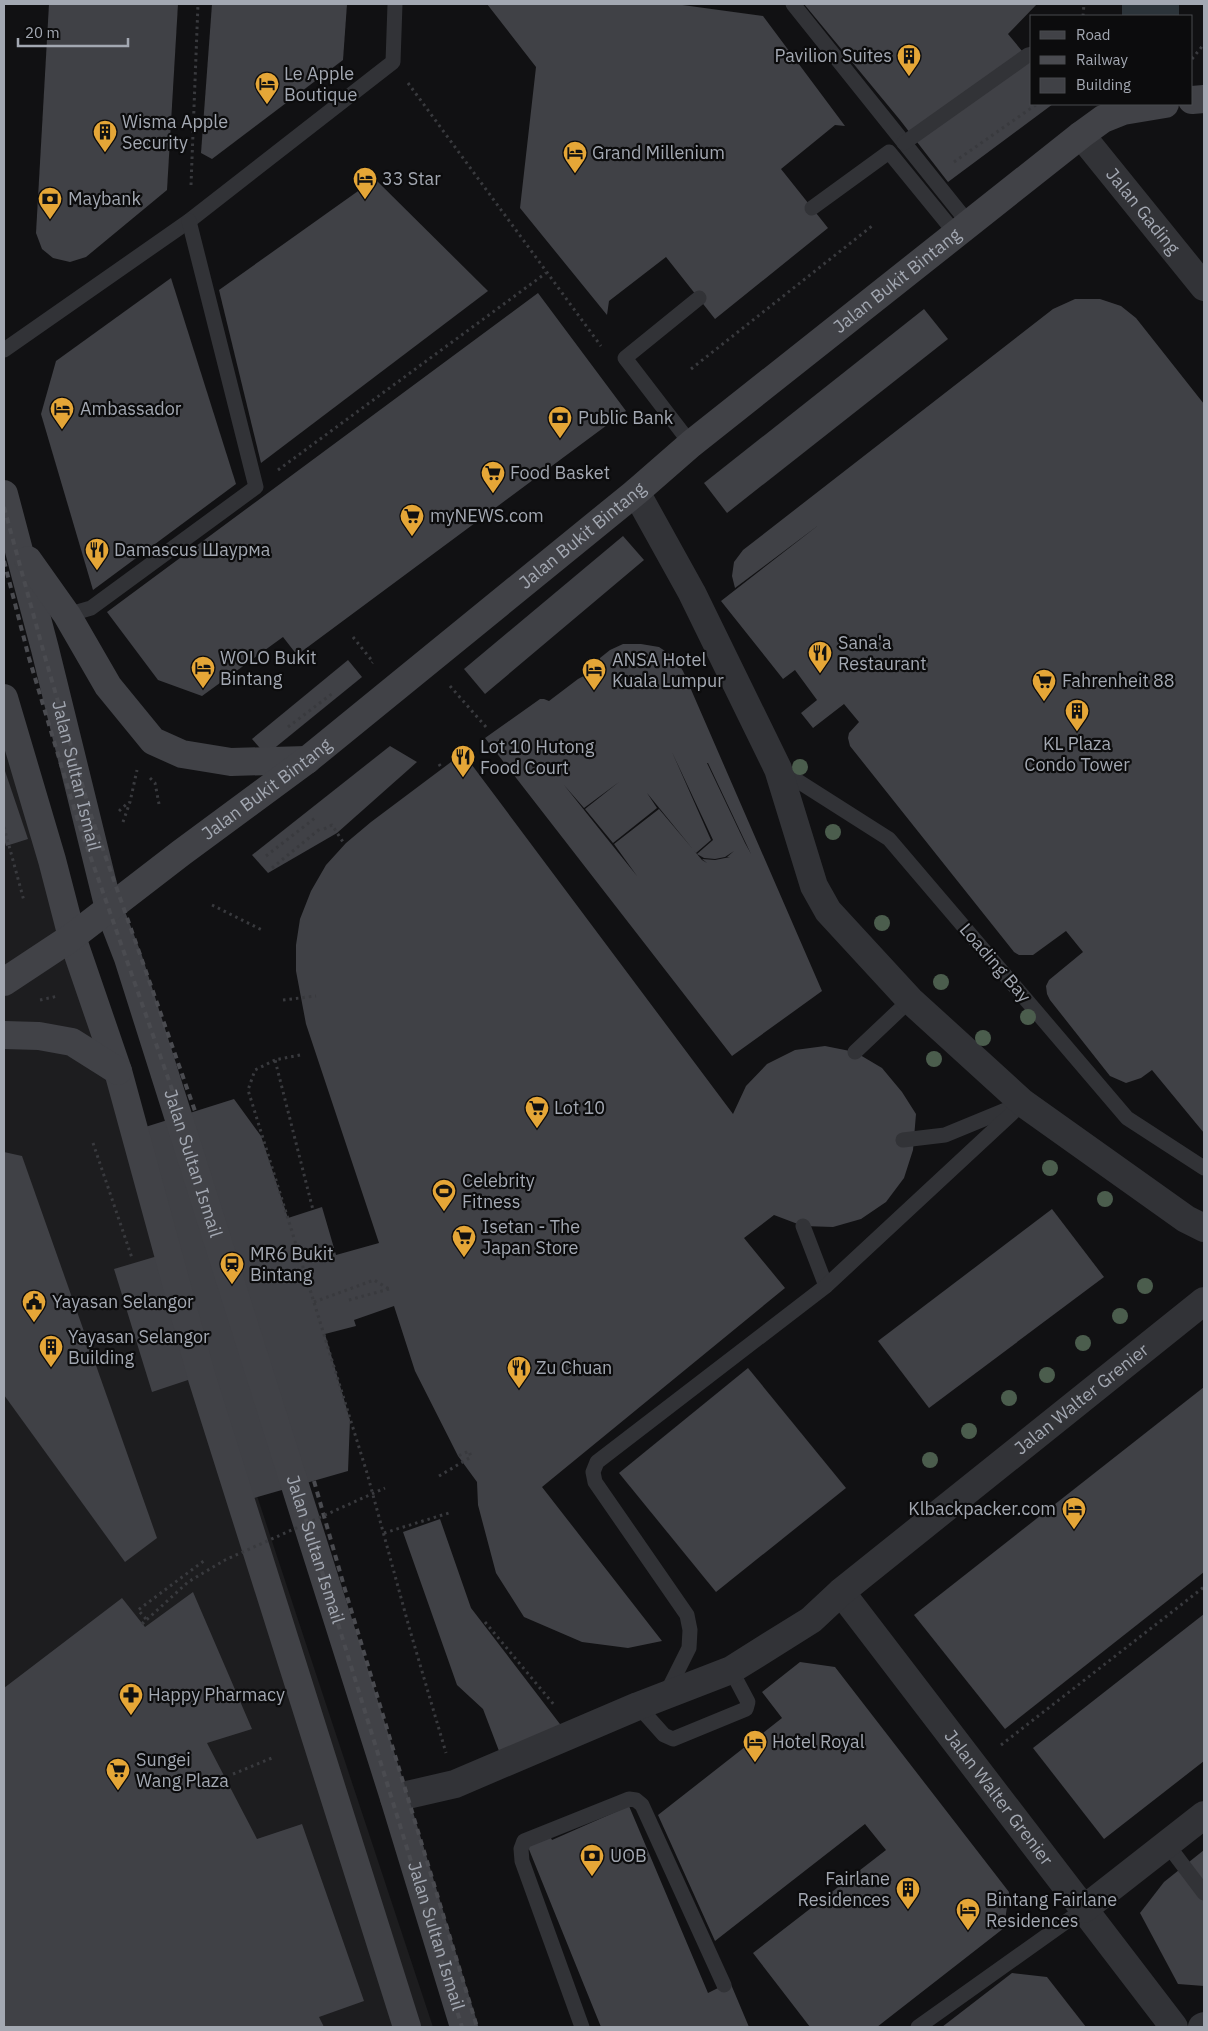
<svg xmlns="http://www.w3.org/2000/svg" width="1208" height="2031" viewBox="0 0 1208 2031" font-family="'IBM Plex Sans',sans-serif">
<rect width="100%" height="100%" fill="#111113"/>
<path fill="#1d1d1f" d="M4,732L101,1025L433,2027H4Z"/>
<rect fill="#2c343a" x="1122" y="4" width="57" height="12"/>
<g fill="#404146" fill-rule="evenodd">
<path d="M49,4H178L167,190L86,257L70,262L53,258L42,249L36,233Z"/>
<path d="M212,4H347L343,60L212,159L201,153Z"/>
<path d="M487,4H675L763,16L845,126L835,125L781,169L828,228L715,319L666,257L609,301L607,315L520,208L536,67Z"/>
<path d="M804,4H1037L1008,34L1032,63V104H1053L948,182L900,120Z"/>
<path d="M375,179L488,291L261,463L219,290Z"/>
<path d="M171,278L236,484L93,590L41,414L56,361Z"/>
<path d="M538,293L626,411L297,655L283,637L202,696L158,680L107,612Z"/>
<path d="M1075,299H1100L1121,306L1136,318L1204,404V1133L1152,1070L1141,1078L1126,1083L1110,1076L1050,1000L1047,994L1046,986L1049,980L1083,952L1066,931L1033,955H1019L1014,952L850,746L848,738L849,733L859,722L844,704L813,728L801,713L817,700L795,670L783,679L721,601L820,524L735,588L732,576L734,562L743,550L1053,309Z"/>
<path d="M924,309L948,339L727,513L704,483Z"/>
<path d="M623,536L644,560L485,694L464,669Z"/>
<path d="M623,644H641L659,647L674,657L683,671L822,991L732,1056L485,738L540,699H544L549,701L578,679L597,669L600,658L610,650ZM672,752L713,840L697,854L704,858L715,859L725,857L734,851L727,857H730L715,860L702,859L707,863L702,860L659,809L614,844L637,876L564,785L584,808L619,782L585,809L613,843L657,808L647,793L696,853L711,840ZM707,763H708L751,854L745,843Z"/>
<path d="M348,660L362,677L266,755L252,739Z"/>
<path d="M390,746L417,762L337,833L268,873L252,855Z"/>
<path d="M463,753L733,1114L746,1086L767,1064L795,1050L825,1046L855,1052L882,1068L902,1092L916,1114L913,1150L904,1178L886,1202L861,1219L833,1227L803,1226L774,1215L744,1238L785,1288L542,1487L662,1641L628,1648L582,1642L524,1617L496,1573L478,1505L477,1482L458,1456L415,1371L394,1306L354,1320L356,1326L325,1334L350,1420L348,1471L254,1498L197,1377L152,1392L114,1269L161,1255L139,1129L234,1099L261,1136L288,1218L322,1207L336,1255L379,1243L306,1024L296,971V945L300,919L311,891L326,865L346,843L371,822Z"/>
<path d="M4,768L28,839L6,846L4,839Z"/>
<path d="M4,1152L22,1156L157,1538L125,1562L4,1395Z"/>
<path d="M1052,1209L1104,1277L929,1408L878,1341Z"/>
<path d="M748,1368L846,1488L716,1592L619,1473Z"/>
<path d="M1204,1387V1572L1005,1729L914,1615Z"/>
<path d="M440,1519L471,1608L563,1728L499,1751L483,1709L457,1685L403,1532Z"/>
<path d="M193,1592L252,1729L207,1743L257,1839L302,1824L364,2001L319,2017L324,2027H4V1688L122,1598L145,1627Z"/>
<path d="M1204,1614V1761L1104,1839L1033,1748Z"/>
<path d="M800,1662L835,1667L1009,1892L1004,1928L877,2027H810L753,1953L886,1850L865,1824L715,1941L658,1815L782,1718L762,1692Z"/>
<path d="M629,1806L708,1993L730,1982L749,2027H601L526,1842L548,1832L552,1840Z"/>
<path d="M1204,1850V1986L1178,1984L1140,1913L1164,1882Z"/>
<path d="M1012,1973L1047,1977L1086,2027H942Z"/>
</g>
<g fill="none" stroke-linecap="round" stroke-linejoin="round">
<g stroke="#393a3e" stroke-width="3" stroke-dasharray="2.5 4" stroke-linecap="butt">
<path d="M1083,16L1084,4"/>
<path d="M1192,59L1204,44"/>
<path d="M408,83L601,346"/>
<path d="M954,162L1037,104"/>
<path d="M191,185L198,4"/>
<path d="M691,369L872,226"/>
<path d="M278,470L546,273"/>
<path d="M353,637L373,662L372,663"/>
<path d="M450,686L486,727"/>
<path d="M288,727L333,693"/>
<path d="M439,764L442,769"/>
<path d="M150,778L155,783L159,804"/>
<path d="M119,811L129,802"/>
<path d="M123,822L130,802L137,770"/>
<path d="M4,827L24,901"/>
<path d="M324,829L332,825L343,842"/>
<path d="M266,856L315,818"/>
<path d="M272,868L321,828"/>
<path d="M212,905L264,931"/>
<path d="M40,1000L58,996"/>
<path d="M283,1000L316,996"/>
<path d="M300,1055L275,1060L313,1210"/>
<path d="M275,1060L255,1070L248,1090L367,1473L409,1627L446,1753"/>
<path d="M93,1143L132,1258"/>
<path d="M349,1300L389,1289"/>
<path d="M314,1302L374,1280L389,1289"/>
<path d="M439,1476L471,1457L469,1451L458,1456"/>
<path d="M384,1533L452,1512"/>
<path d="M485,1622L555,1706"/>
<path d="M142,1624L146,1619L138,1610L205,1560"/>
<path d="M1001,1745L1204,1587"/>
<path d="M233,1774L272,1758"/>
</g>
<g stroke="#323337" stroke-width="15">
<path d="M793,4L970,225"/>
<path d="M904,143L1028,55L1032,54"/>
<path d="M812,208L889,152L956,234"/>
<path d="M4,350L189,221L393,62L395,4"/>
<path d="M691,444L625,358L699,298"/>
<path d="M67,615L91,608L256,487L189,221"/>
<path d="M779,769L889,839L1127,1118L1204,1168"/>
<path d="M855,1052L910,1000"/>
<path d="M903,1140L945,1135L1013,1107"/>
<path d="M803,1226L826,1286"/>
<path d="M666,1694L689,1648L690,1630L687,1615L595,1482L593,1472L597,1462L826,1286L1023,1103"/>
<path d="M638,1706L664,1735L673,1739L746,1709L748,1702L731,1670"/>
<path d="M1167,1844L1204,1893"/>
<path d="M582,2027L522,1861L521,1849L524,1841L629,1799L636,1800L642,1805L724,1985"/>
<path d="M918,2027L1084,1909"/>
</g>
<g stroke="#323337" stroke-width="28">
<path id="s1" d="M1081,135L1204,287"/>
<path d="M636,492L692,593L778,769L814,886L828,911L910,1000L1023,1103L1186,1219L1204,1228"/>
<path id="s2" d="M841,1592L1174,2027"/>
<path id="s3" d="M394,1798L455,1784L638,1706L731,1670L811,1620L841,1592L1204,1301"/>
<path d="M1084,1909L1204,1815"/>
<path d="M1202,2027L1204,2026"/>
</g>
<g stroke="#414247" stroke-width="28">
<path d="M1192,100L1204,99"/>
<path id="s4" d="M4,494L45,649L109,909L128,958L394,1798L464,2027"/>
<path d="M28,560L67,615L108,686L153,741L182,754L231,762L307,760"/>
<path d="M4,698L52,860L72,937L118,1071L202,1378L407,2027"/>
<path id="s5" d="M4,982L72,937L181,853L307,760L636,492L691,444L1081,135L1103,119L1123,111L1165,104"/>
<path d="M4,1035L39,1036L72,1042L118,1071"/>
</g>
<g stroke="#4a4b50" stroke-width="4" stroke-dasharray="6 5" stroke-linecap="butt">
<path d="M4,507L45,657L92,818L195,1111"/>
<path d="M4,561L29,658L78,821L181,1115"/>
<path d="M314,1481L346,1593L477,2027"/>
<path d="M296,1487L462,2027"/>
</g>
<path stroke="#393a3e" stroke-width="3" stroke-dasharray="2.5 4" stroke-linecap="butt" d="M142,1624L188,1582L225,1560L385,1488"/>
</g>
<g fill="#4b5d4d">
<circle cx="800" cy="767" r="8"/>
<circle cx="833" cy="832" r="8"/>
<circle cx="882" cy="923" r="8"/>
<circle cx="941" cy="982" r="8"/>
<circle cx="1028" cy="1017" r="8"/>
<circle cx="983" cy="1038" r="8"/>
<circle cx="934" cy="1059" r="8"/>
<circle cx="1050" cy="1168" r="8"/>
<circle cx="1105" cy="1199" r="8"/>
<circle cx="1145" cy="1286" r="8"/>
<circle cx="1120" cy="1316" r="8"/>
<circle cx="1083" cy="1343" r="8"/>
<circle cx="1047" cy="1375" r="8"/>
<circle cx="1009" cy="1398" r="8"/>
<circle cx="969" cy="1431" r="8"/>
<circle cx="930" cy="1460" r="8"/>
</g>
<defs>
<symbol id="building-pin" viewBox="-11 -11 22 30"><path d="M0 17L-7.5 6A9.5 9.5 0 1 1 7.5 6Z" fill="#e5a637" stroke="#0c0c0d"/><path d="M-4-6H4V6H1V3H-1V6H-4ZM-2.5-4.3h1.7v1.8h-1.7ZM.8-4.3h1.7v1.8H.8ZM-2.5-1h1.7V.8h-1.7ZM.8-1h1.7V.8H.8Z" fill="#111"/></symbol>
<symbol id="hotel-pin" viewBox="-11 -11 22 30"><path d="M0 17L-7.5 6A9.5 9.5 0 1 1 7.5 6Z" fill="#e5a637" stroke="#0c0c0d"/><path d="M-6-4.5h1.5V1H6V5H4.5V3h-9V5H-6ZM-4 0a1.8 1.8 0 1 1 3.6 0ZM.5 0V-2.5h3Q6-2.5 6 0Z" fill="#111"/></symbol>
<symbol id="bank-pin" viewBox="-11 -11 22 30"><path d="M0 17L-7.5 6A9.5 9.5 0 1 1 7.5 6Z" fill="#e5a637" stroke="#0c0c0d"/><path d="M-6-4H6V4H-6ZM0-2.3a2.3 2.3 0 1 0 0 4.6a2.3 2.3 0 1 0 0-4.6Z" fill="#111"/></symbol>
<symbol id="supermarket-pin" viewBox="-11 -11 22 30"><path d="M0 17L-7.5 6A9.5 9.5 0 1 1 7.5 6Z" fill="#e5a637" stroke="#0c0c0d"/><path d="M-6-5.5h2.5l.6 2H6L4.5 2H-2.5L-4.4-4H-6ZM-1.5 3.2a1.3 1.3 0 1 0 .1 0ZM3 3.2a1.3 1.3 0 1 0 .1 0Z" fill="#111"/></symbol>
<symbol id="restaurant-pin" viewBox="-11 -11 22 30"><path d="M0 17L-7.5 6A9.5 9.5 0 1 1 7.5 6Z" fill="#e5a637" stroke="#0c0c0d"/><path d="M-5-6h1v4h1v-4h1v4h1v-4h1v5L-1.5 .5V6h-2V.5L-5-1ZM5-6V6H3V1.5H1.5Q1.5-4 5-6Z" fill="#111"/></symbol>
<symbol id="stadium-pin" viewBox="-11 -11 22 30"><path d="M0 17L-7.5 6A9.5 9.5 0 1 1 7.5 6Z" fill="#e5a637" stroke="#0c0c0d"/><path d="M0-5a6.5 5 0 1 0 0 10a6.5 5 0 1 0 0-10ZM-3.5-1.8h7v3.6h-7Z" fill="#111"/></symbol>
<symbol id="station-pin" viewBox="-11 -11 22 30"><path d="M0 17L-7.5 6A9.5 9.5 0 1 1 7.5 6Z" fill="#e5a637" stroke="#0c0c0d"/><path d="M-3-6H3Q5-6 5-4V2Q5 4 3 4L4.5 6H3L1.5 4h-3L-3 6H-4.5L-3 4Q-5 4-5 2V-4Q-5-6-3-6ZM-3.5-4v3h7v-3ZM-3.5 1v1.5H-2V1ZM2 1v1.5H3.5V1Z" fill="#111"/></symbol>
<symbol id="civic-pin" viewBox="-11 -11 22 30"><path d="M0 17L-7.5 6A9.5 9.5 0 1 1 7.5 6Z" fill="#e5a637" stroke="#0c0c0d"/><path d="M-.6-6.5H3V-4.5H.6V-3L4-1V1h2V6H-6V1h2V-1L-.6-3ZM-1.2 2.5V6h2.4V2.5Z" fill="#111"/></symbol>
<symbol id="pharmacy-pin" viewBox="-11 -11 22 30"><path d="M0 17L-7.5 6A9.5 9.5 0 1 1 7.5 6Z" fill="#e5a637" stroke="#0c0c0d"/><path d="M-2-6h4v4h4v4h-4v4h-4v-4h-4v-4h4Z" fill="#111"/></symbol>
</defs>
<g fill-rule="evenodd">
<use href="#building-pin" x="895" y="42" width="28" height="38"/>
<use href="#hotel-pin" x="253" y="70" width="28" height="38"/>
<use href="#building-pin" x="91" y="118" width="28" height="38"/>
<use href="#hotel-pin" x="561" y="139" width="28" height="38"/>
<use href="#hotel-pin" x="351" y="165" width="28" height="38"/>
<use href="#bank-pin" x="36" y="185" width="28" height="38"/>
<use href="#hotel-pin" x="48" y="395" width="28" height="38"/>
<use href="#bank-pin" x="546" y="404" width="28" height="38"/>
<use href="#supermarket-pin" x="479" y="459" width="28" height="38"/>
<use href="#supermarket-pin" x="398" y="502" width="28" height="38"/>
<use href="#restaurant-pin" x="83" y="536" width="28" height="38"/>
<use href="#restaurant-pin" x="806" y="639" width="28" height="38"/>
<use href="#hotel-pin" x="189" y="654" width="28" height="38"/>
<use href="#hotel-pin" x="580" y="656" width="28" height="38"/>
<use href="#supermarket-pin" x="1030" y="667" width="28" height="38"/>
<use href="#building-pin" x="1063" y="697" width="28" height="38"/>
<use href="#restaurant-pin" x="449" y="743" width="28" height="38"/>
<use href="#supermarket-pin" x="523" y="1094" width="28" height="38"/>
<use href="#stadium-pin" x="430" y="1177" width="28" height="38"/>
<use href="#supermarket-pin" x="450" y="1223" width="28" height="38"/>
<use href="#station-pin" x="218" y="1250" width="28" height="38"/>
<use href="#civic-pin" x="20" y="1288" width="28" height="38"/>
<use href="#building-pin" x="37" y="1333" width="28" height="38"/>
<use href="#restaurant-pin" x="505" y="1354" width="28" height="38"/>
<use href="#hotel-pin" x="1060" y="1495" width="28" height="38"/>
<use href="#pharmacy-pin" x="117" y="1681" width="28" height="38"/>
<use href="#hotel-pin" x="741" y="1728" width="28" height="38"/>
<use href="#supermarket-pin" x="104" y="1756" width="28" height="38"/>
<use href="#bank-pin" x="578" y="1842" width="28" height="38"/>
<use href="#building-pin" x="894" y="1875" width="28" height="38"/>
<use href="#hotel-pin" x="954" y="1896" width="28" height="38"/>
</g>
<g text-anchor="middle" stroke-width="4.5" stroke-linejoin="round" paint-order="stroke">
<g font-size="18" fill="#a3a8b2" stroke="#0c0c0d" text-anchor="start">
<text x="892" y="62" text-anchor="end">Pavilion Suites</text>
<text x="284" y="80">Le Apple<tspan x="284" dy="21">Boutique</tspan></text>
<text x="122" y="128">Wisma Apple<tspan x="122" dy="21">Security</tspan></text>
<text x="592" y="159">Grand Millenium</text>
<text x="382" y="185">33 Star</text>
<text x="68" y="205">Maybank</text>
<text x="80" y="415">Ambassador</text>
<text x="578" y="424">Public Bank</text>
<text x="510" y="479">Food Basket</text>
<text x="430" y="522">myNEWS.com</text>
<text x="114" y="556">Damascus Шаурма</text>
<text x="838" y="649">Sana'a<tspan x="838" dy="21">Restaurant</tspan></text>
<text x="220" y="664">WOLO Bukit<tspan x="220" dy="21">Bintang</tspan></text>
<text x="612" y="666">ANSA Hotel<tspan x="612" dy="21">Kuala Lumpur</tspan></text>
<text x="1062" y="687">Fahrenheit 88</text>
<text x="1077" y="750" text-anchor="middle">KL Plaza<tspan x="1077" dy="21">Condo Tower</tspan></text>
<text x="480" y="753">Lot 10 Hutong<tspan x="480" dy="21">Food Court</tspan></text>
<text x="554" y="1114">Lot 10</text>
<text x="462" y="1187">Celebrity<tspan x="462" dy="21">Fitness</tspan></text>
<text x="482" y="1233">Isetan - The<tspan x="482" dy="21">Japan Store</tspan></text>
<text x="250" y="1260">MR6 Bukit<tspan x="250" dy="21">Bintang</tspan></text>
<text x="52" y="1308">Yayasan Selangor</text>
<text x="68" y="1343">Yayasan Selangor<tspan x="68" dy="21">Building</tspan></text>
<text x="536" y="1374">Zu Chuan</text>
<text x="1056" y="1515" text-anchor="end">Klbackpacker.com</text>
<text x="148" y="1701">Happy Pharmacy</text>
<text x="772" y="1748">Hotel Royal</text>
<text x="136" y="1766">Sungei<tspan x="136" dy="21">Wang Plaza</tspan></text>
<text x="610" y="1862">UOB</text>
<text x="890" y="1885" text-anchor="end">Fairlane<tspan x="890" dy="21">Residences</tspan></text>
<text x="986" y="1906">Bintang Fairlane<tspan x="986" dy="21">Residences</tspan></text>
</g>
<g font-size="18" fill="#a3a8b2" stroke="#0c0c0d">
<text dy="6" stroke="none"><textPath href="#s1" startOffset="98">Jalan Gading</textPath></text>
<text dy="6" stroke="none"><textPath href="#s5" startOffset="1136">Jalan Bukit Bintang</textPath></text>
<text dy="6" stroke="none"><textPath href="#s5" startOffset="731">Jalan Bukit Bintang</textPath></text>
<text dy="6" stroke="none"><textPath href="#s4" startOffset="291">Jalan Sultan Ismail</textPath></text>
<text dy="6" stroke="none"><textPath href="#s5" startOffset="326">Jalan Bukit Bintang</textPath></text>
<text transform="translate(995 963) rotate(49)" y="6">Loading Bay</text>
<text dy="6" stroke="none"><textPath href="#s4" startOffset="696">Jalan Sultan Ismail</textPath></text>
<text dy="6" stroke="none"><textPath href="#s3" startOffset="805">Jalan Walter Grenier</textPath></text>
<text dy="6" stroke="none"><textPath href="#s4" startOffset="1101">Jalan Sultan Ismail</textPath></text>
<text dy="6" stroke="none"><textPath href="#s2" startOffset="259">Jalan Walter Grenier</textPath></text>
<text dy="6" stroke="none"><textPath href="#s4" startOffset="1506">Jalan Sultan Ismail</textPath></text>
</g>
</g>
<rect width="1208" height="2031" fill="none" stroke="#a3a8b2" stroke-width="10"/>
<rect x="1030" y="15" width="162" height="90" fill="#0c0c0d" stroke="#484a4f"/>
<rect x="1040" y="31" width="25" height="8" fill="#414247" stroke="#484a4f"/>
<text x="1076" y="40" font-size="15" fill="#a3a8b2">Road</text>
<rect x="1040" y="56" width="25" height="8" fill="#4a4b50" stroke="#484a4f"/>
<text x="1076" y="65" font-size="15" fill="#a3a8b2">Railway</text>
<rect x="1040" y="78" width="25" height="15" fill="#404146" stroke="#484a4f"/>
<text x="1076" y="90" font-size="15" fill="#a3a8b2">Building</text>
<path d="M18 38v8h110v-8" fill="none" stroke="#a3a8b2" stroke-width="2.5"/>
<text x="25" y="38" font-size="15" fill="#a3a8b2" stroke="#0c0c0d" stroke-width="4" paint-order="stroke">20 m</text>
</svg>
